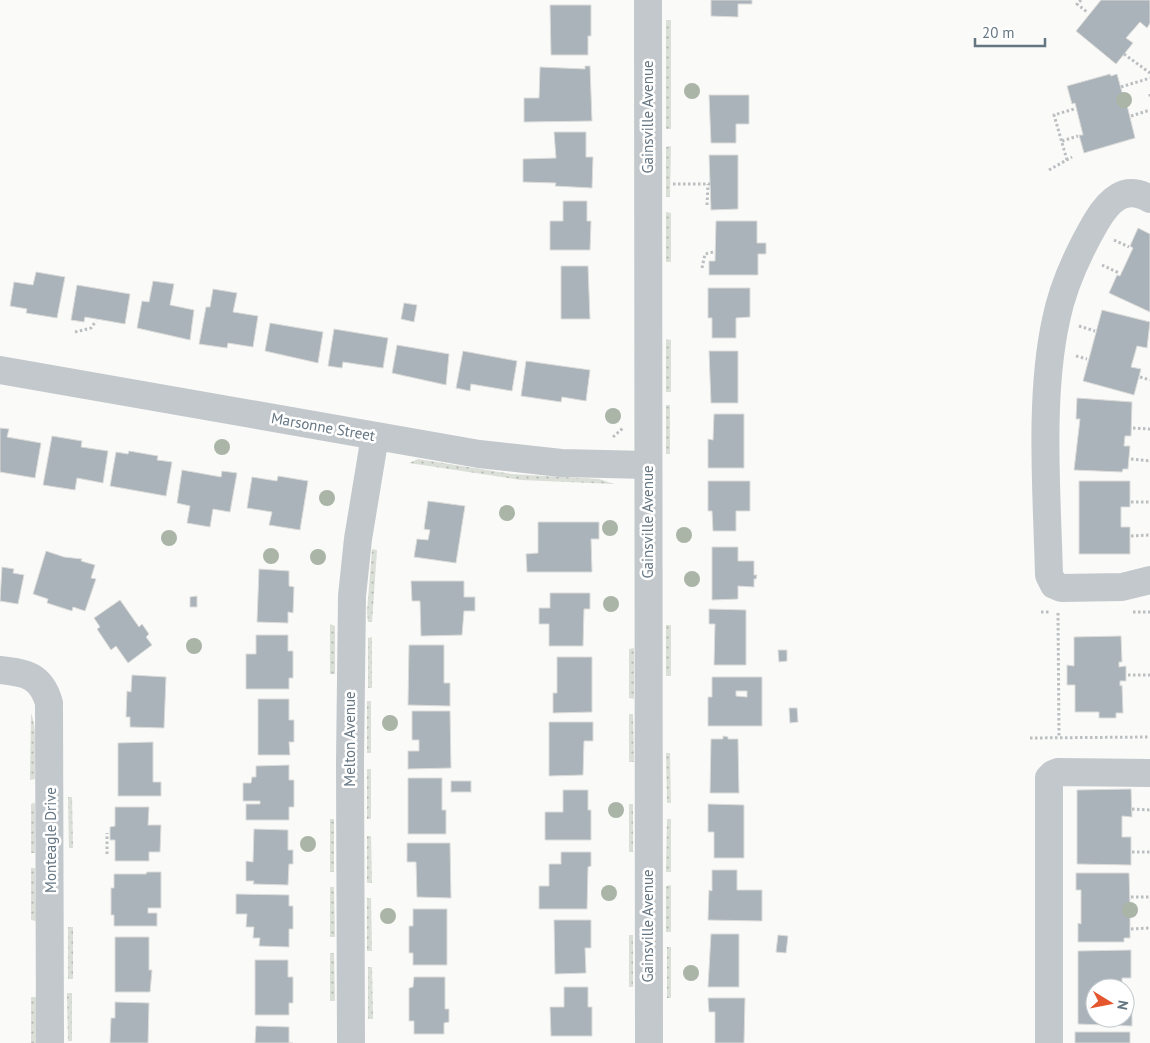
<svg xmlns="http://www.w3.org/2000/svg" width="1150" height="1043" viewBox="0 0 1150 1043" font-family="'PT Sans',sans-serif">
<defs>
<pattern id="green-dots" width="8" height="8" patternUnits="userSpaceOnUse" patternTransform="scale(1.25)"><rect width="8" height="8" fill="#dadfd7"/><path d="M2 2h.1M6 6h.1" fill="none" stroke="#b4b9b4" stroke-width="1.8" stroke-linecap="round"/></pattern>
</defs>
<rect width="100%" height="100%" fill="#fafaf8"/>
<g fill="url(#green-dots)">
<rect x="666" y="20" width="5" height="109"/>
<path d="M671,146L670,197H666V147Z"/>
<path d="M666,212L671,213V262H666Z"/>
<path d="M666,339L671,340V392H666Z"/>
<rect x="666" y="405" width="4" height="49"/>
<path d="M418,459L511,474L599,479L614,484L521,480L409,463Z"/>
<path d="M372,549L377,550L372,622H368L367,612Z"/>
<path d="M330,624L335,626V674H330Z"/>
<rect x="666" y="625" width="5" height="51"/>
<path d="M372,637V688H368V638Z"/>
<path d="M634,648V699L629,698V649Z"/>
<rect x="367" y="701" width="4" height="52"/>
<path d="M31,713C38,731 35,758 35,779L30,780Z"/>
<path d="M629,714H633L634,762H629Z"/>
<path d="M666,753H670L671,803H667Z"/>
<rect x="367" y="769" width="4" height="50"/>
<path d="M68,797H72L73,848H69Z"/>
<path d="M35,803V853H31V804Z"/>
<rect x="629" y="804" width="4" height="48"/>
<rect x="330" y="819" width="4" height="53"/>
<path d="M667,819H671V872H666Z"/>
<path d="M367,836H371L372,883H367Z"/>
<path d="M31,868H35L36,921L31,920Z"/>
<path d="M671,885V932H666V886Z"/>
<path d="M330,887H334L335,937H330Z"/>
<path d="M367,898H371L372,951H367Z"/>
<rect x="68" y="927" width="5" height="52"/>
<rect x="629" y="935" width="4" height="52"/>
<rect x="667" y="947" width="4" height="51"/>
<path d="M330,953H334L335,1001H330Z"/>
<path d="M368,967H372L373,1019H368Z"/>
<path d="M67,993H72V1041H68Z"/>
<rect x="31" y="997" width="5" height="46"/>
</g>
<g fill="#aab3b9" stroke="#dcdcda" fill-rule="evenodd">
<path d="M711,0H752V4H738V17L711,16Z"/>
<path d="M1101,0H1150V23L1147,28L1140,22L1126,38L1133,43L1116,64L1076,31Z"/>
<path d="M550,5H591V36H588V55H551Z"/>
<path d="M585,66H590L592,121L524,122V98H539L540,67L585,69Z"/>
<path d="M1110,74L1111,76L1117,74L1123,96L1118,97L1121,107L1127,105L1135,138L1084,153L1079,135H1083L1075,103L1072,104L1067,86Z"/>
<path d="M709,95H749V124H736V143H711Z"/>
<path d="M554,132H586V157H593L592,188L555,186L556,183L523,182V159L556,158Z"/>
<path d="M709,155H738V209L711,210Z"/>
<path d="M563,201H587V221H591L590,250H550V221H563Z"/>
<path d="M716,221H757V243H766V254H758V275H709V261H715Z"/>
<path d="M1138,228L1150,234V312L1109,293L1117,275L1120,276L1133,248L1130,246Z"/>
<path d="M561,266H588L590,319H561Z"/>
<path d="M36,272L65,277L57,318L26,313L27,309L10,306L14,282L33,285Z"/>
<path d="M153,281L174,284L170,305L194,310L190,340L137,328L142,301L149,302Z"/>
<path d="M77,285L130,294L125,324L85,317L84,322L71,320Z"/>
<path d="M708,288H750V317L736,318V338H712V318H708Z"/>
<path d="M213,289L237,293L233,312L258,316L253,347L228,343L227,348L199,344L206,307H210Z"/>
<path d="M404,303L417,305L414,322L401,319Z"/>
<path d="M1102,310L1150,322L1147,348L1137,346L1131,367L1141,369L1134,395L1083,381Z"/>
<path d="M270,323L323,332L318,363L265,351Z"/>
<path d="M334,329L388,338L383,368L343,362L342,368L328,366Z"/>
<path d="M397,345L449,354L446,385L392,373Z"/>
<path d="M463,351L517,361L512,391L471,384L470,391L456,388Z"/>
<path d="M709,351H738V403H711Z"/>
<path d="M526,361L590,370L586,401L562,397L561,402L521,396Z"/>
<path d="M1077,398L1132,402L1131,436H1125L1124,446H1130L1128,469H1123L1122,472L1074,470L1080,419H1076Z"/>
<path d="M714,414H744V468H708V439L713,440Z"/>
<path d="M0,428L9,429L7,437L41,443L35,478L0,472Z"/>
<path d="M52,436L82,441L81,447L108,451L103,483L77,478L75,490L43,485Z"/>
<path d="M129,451L158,456L157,460L172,462L166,496L110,486L116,452L128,454Z"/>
<path d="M182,470L221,477L222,471L237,473L230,512L213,509L210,527L187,523L190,506L177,503Z"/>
<path d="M278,476L308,481L300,530L269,525L272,512L247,508L252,477L277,481Z"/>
<path d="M708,481H750V511H736V531H713L712,511H708Z"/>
<path d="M1079,481H1130V507H1121V527H1130V554H1079Z"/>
<path d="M428,501L465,506L456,563L414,557L417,539L428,540L430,530L424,529Z"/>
<path d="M538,522H599V539H591L592,572H527L526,554L538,553Z"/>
<path d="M712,547H738V561H754V575H757L756,579H754V587L738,586V599L712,600Z"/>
<path d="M46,551L64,557L82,559L81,561L95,565L91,578L96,579L85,611L73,607L72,611L47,603L48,599L33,594Z"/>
<path d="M2,567L14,569L13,573L24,575L18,604L0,601Z"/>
<path d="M259,569L289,571V586L294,587L293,613L288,612V623L257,622Z"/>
<path d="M411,581H464V597H475V611H464L462,635L421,636L420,601H412Z"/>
<path d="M550,593H590V609H584L583,646H549V624H539V608H550Z"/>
<path d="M197,596V607H190V597Z"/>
<path d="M120,600L139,627L142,624L149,634L146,637L152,645L128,663L116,646L111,650L97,629L100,627L94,618Z"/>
<path d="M709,609L746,610V665H714L715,624H709Z"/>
<path d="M256,635H288V651H293V678H289V689H246V654H256Z"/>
<path d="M1121,636L1122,662H1119V667L1126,666V681H1120V686L1122,685L1123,713H1116V718H1099V712H1075V685H1067V665L1074,666V637Z"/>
<path d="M409,645H444V683H450V706L408,705Z"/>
<path d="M778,650H787V661L779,662Z"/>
<path d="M557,657H592V712L553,713V693H557Z"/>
<path d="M132,675L166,677L164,728L130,727V717H126L127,691L131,692Z"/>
<path d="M712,677H762V726H708V697H712ZM736,691H747V697L736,696Z"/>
<path d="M258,699H289V720H294V742H289L290,755H258Z"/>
<path d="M789,708H797L798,722L790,723Z"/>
<path d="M412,711H450L451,768L408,769V751H419V740H412Z"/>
<path d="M549,722H593V741H584L583,775L549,776Z"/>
<path d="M723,736L728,737V739H738L739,793H710L711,739H723Z"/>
<path d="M153,742V782H161V796H118V743Z"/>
<path d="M289,765V780H294V807H289V820H246V804H260V801H243V783H251L252,777H256V766Z"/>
<path d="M408,778H442V810H446V834H408Z"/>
<rect x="451" y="781" width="20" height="11"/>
<path d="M1131,789L1132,817L1122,816V837H1131V865L1077,864V790Z"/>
<path d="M563,790H588V810H591V840H545V812H563Z"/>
<path d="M708,804L744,805V858H714V832H708Z"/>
<path d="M115,807H149L148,825H161L160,852H149V861H115V840H110V827L115,826Z"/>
<path d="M254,829L288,830V850H293V864H289L288,885L253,884L254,881H246V861L253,862Z"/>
<path d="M407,843H450L451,898L417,897L416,862H407Z"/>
<path d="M561,852H591V866L588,867L587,909H539V886H549V864H561Z"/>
<path d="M712,870H737V890H762V921L708,920L709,890L712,891Z"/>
<path d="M147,872H161V908H148V913H157V926H114V915H111V888H114V874H146Z"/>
<path d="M1076,873H1129L1130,905H1126V914H1130V938H1124V942H1078V923L1081,924V890H1076Z"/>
<path d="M236,894L289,895V906H293V929H289V947L259,946L260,938H253L254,927H246L247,914H236Z"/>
<path d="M413,909H447V965H413V953H409V926H413Z"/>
<path d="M554,920H591V948H585L586,973L555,974Z"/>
<path d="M711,934H739V987H708Z"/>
<path d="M778,935L788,936L786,953L776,952Z"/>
<path d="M115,937H149V970H152L150,992H115Z"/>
<path d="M1131,950V978H1122V988H1095V1018H1125V998H1132V1026L1078,1024V951Z"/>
<path d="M255,960H288V977H293V1003H289V1015H255Z"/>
<path d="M414,977H445V1009H449V1022L444,1023V1034H414V1021H409V988L413,987Z"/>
<path d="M564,987H588V1007H592V1036H551L550,1007H564Z"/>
<path d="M708,998H745L744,1043H715V1012H709Z"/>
<path d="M115,1002L149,1003L148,1043H110L111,1018H115Z"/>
<path d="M256,1026L289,1027V1043H293H255Z"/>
<rect x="1075" y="1032" width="55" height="11"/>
</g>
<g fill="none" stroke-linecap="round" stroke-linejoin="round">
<g stroke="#bbbfc2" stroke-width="3" stroke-dasharray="2.5 2.5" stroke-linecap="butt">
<path d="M1081,0L1077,4L1087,12"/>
<path d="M1124,54L1150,73"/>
<path d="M1121,87L1150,78"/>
<path d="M1150,94V99"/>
<path d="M1131,116L1150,110"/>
<path d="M1062,141L1078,136"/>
<path d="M1067,160L1054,115L1074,109"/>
<path d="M1049,170L1072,157"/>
<path d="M673,184H710"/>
<path d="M707,205L708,184"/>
<path d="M1114,240L1129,247"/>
<path d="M1102,265L1119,273"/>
<path d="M702,268L705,254L713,252"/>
<path d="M1079,326L1095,331"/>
<path d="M75,332L91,328L96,321"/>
<path d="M1076,356L1087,359"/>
<path d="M1140,377L1150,380"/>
<path d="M1133,428L1150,429"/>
<path d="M613,437L623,428"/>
<path d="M1131,459L1150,461"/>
<path d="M1131,502H1150"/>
<path d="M1131,536L1150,535"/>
<path d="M1041,612H1049"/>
<path d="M1133,612H1150"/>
<path d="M1058,613L1059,738"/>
<path d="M1128,675H1150"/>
<path d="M1030,738L1150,737"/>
<path d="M1132,809L1150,810"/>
<path d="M1132,852H1150"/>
<path d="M107,854V833"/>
<path d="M1131,897H1150"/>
<path d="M1131,929L1150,928"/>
</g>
<g stroke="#c3c8cc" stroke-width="28">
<path d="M648,0L649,1043"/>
<path d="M1150,199C1125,184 1109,200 1096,222C1078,253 1063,285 1056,320C1039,397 1047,495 1049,575L1054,585L1061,588L1122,587L1150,580"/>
<path d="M0,370L479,454L561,463L648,465"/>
<path d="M0,670C26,673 41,675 49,703L50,1043"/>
<path d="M351,1043L350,762L352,596L358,539L375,436"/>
<path d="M1049,1043V778L1053,774L1058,772L1150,773"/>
</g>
</g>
<g fill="#aab4a7">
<circle cx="692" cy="91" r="8"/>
<circle cx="1124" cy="100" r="8"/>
<circle cx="613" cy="416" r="8"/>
<circle cx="222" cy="447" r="8"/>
<circle cx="327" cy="498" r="8"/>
<circle cx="507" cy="513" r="8"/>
<circle cx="610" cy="528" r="8"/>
<circle cx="684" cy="535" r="8"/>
<circle cx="169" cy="538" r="8"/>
<circle cx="271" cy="556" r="8"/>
<circle cx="318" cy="557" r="8"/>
<circle cx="692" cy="579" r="8"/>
<circle cx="611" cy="604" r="8"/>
<circle cx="194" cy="646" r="8"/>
<circle cx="390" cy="723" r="8"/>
<circle cx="616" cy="810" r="8"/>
<circle cx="308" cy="844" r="8"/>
<circle cx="609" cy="893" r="8"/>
<circle cx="1130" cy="910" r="8"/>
<circle cx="388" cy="916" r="8"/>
<circle cx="691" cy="973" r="8"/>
</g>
<g text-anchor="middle" stroke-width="5" stroke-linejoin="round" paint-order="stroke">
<g font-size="15" fill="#657683" stroke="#fff">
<text transform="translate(648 117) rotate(-90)" y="5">Gainsville Avenue</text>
<text transform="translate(323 427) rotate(10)" y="5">Marsonne Street</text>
<text transform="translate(648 522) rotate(-90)" y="5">Gainsville Avenue</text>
<text transform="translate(350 739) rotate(-90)" y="5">Melton Avenue</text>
<text transform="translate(51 840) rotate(-90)" y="5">Monteagle Drive</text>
<text transform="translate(648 926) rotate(-90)" y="5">Gainsville Avenue</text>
</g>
</g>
<g transform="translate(1110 1003) rotate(100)"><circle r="24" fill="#ffffff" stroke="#c1c8cd"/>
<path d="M0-4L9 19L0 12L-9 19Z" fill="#e4572e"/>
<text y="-8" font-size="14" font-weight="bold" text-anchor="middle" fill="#657683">N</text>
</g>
<path d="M975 38v8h70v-8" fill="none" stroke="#657683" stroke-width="2.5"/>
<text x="982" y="38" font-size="15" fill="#657683" stroke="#ffffff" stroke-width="4" paint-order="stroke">20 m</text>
</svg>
